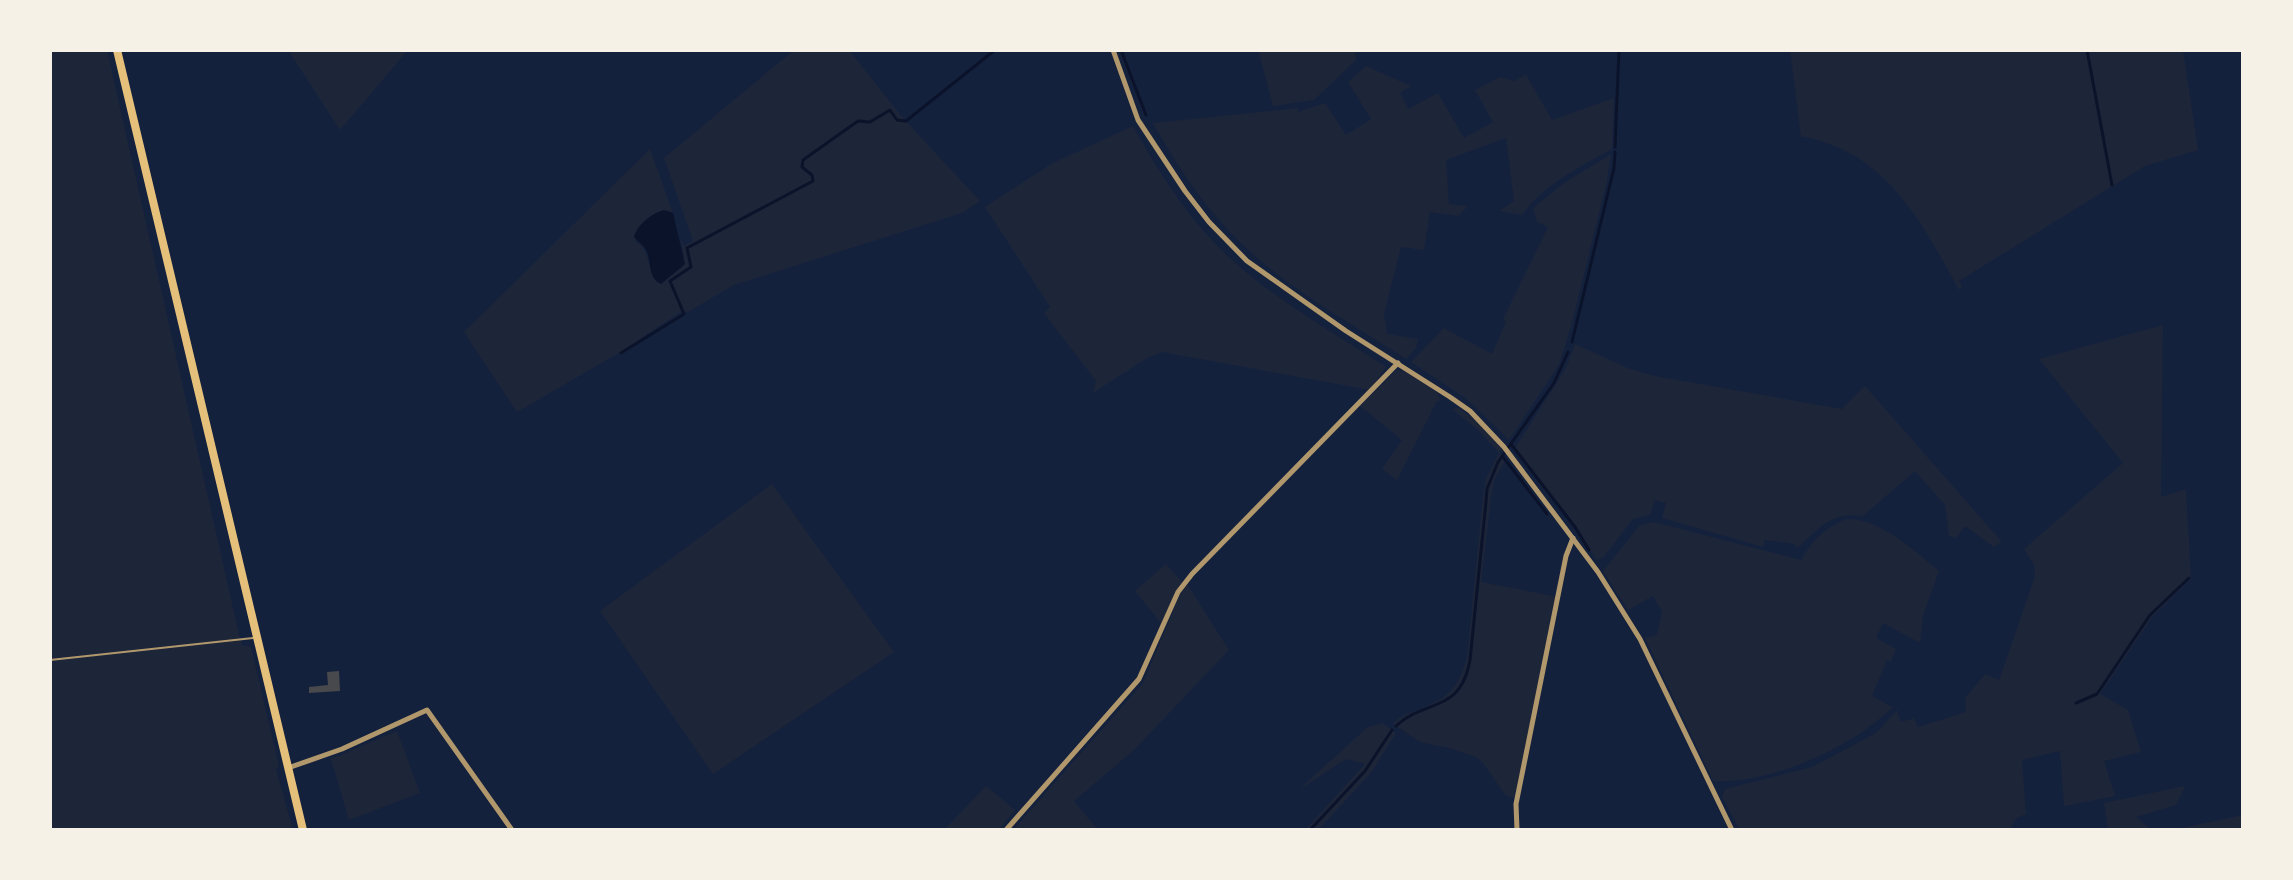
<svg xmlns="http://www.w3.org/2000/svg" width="2293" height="880" viewBox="0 0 2293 880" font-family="Raleway,sans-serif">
<rect width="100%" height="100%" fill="#14213d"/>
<g fill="#1d2539">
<path d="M50,50H107L240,639L242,645L251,647L279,766L276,769L293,830H50Z"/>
<path d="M288,50H408L340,130Z"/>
<path d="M794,50H849L902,117L980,201L962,213L734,285L688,312L682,311L619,353L517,412L464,332L650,149L673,213L669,210L635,241C652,251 646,269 657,283C688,265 687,271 680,236L684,246L693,241L664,158Z"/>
<path d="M1258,50H1355L1356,60L1314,100L1273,106Z"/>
<path d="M1790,50H2183L2198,150L2145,166L1959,281L1962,286L1959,290C1929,236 1898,173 1837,147C1825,143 1813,137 1801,137Z"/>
<path d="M1366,66L1411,86L1400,93L1408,109L1438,93L1464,138L1493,122L1475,90L1500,77L1514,81L1526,75L1552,120L1614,98L1612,149C1581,166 1543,185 1522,215L1499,211L1514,201L1506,138L1446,160L1449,204L1468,206L1458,216L1430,212L1424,250L1401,247L1384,314L1387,334L1418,339L1416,348L1406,359C1351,323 1292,291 1244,246C1207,211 1178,168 1153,123L1298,108V112L1325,103L1346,135L1371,119L1348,82Z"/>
<path d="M1133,126C1161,177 1195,229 1240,267C1284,305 1337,335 1386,367L1370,390L1162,352L1147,358L1093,393L1096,381L1044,313L1050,307L985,207L1051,164Z"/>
<path d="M1611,154L1607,181L1571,327L1559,365L1509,440L1467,399L1411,362L1444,328L1492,354L1506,322L1503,319L1548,227L1537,222L1533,208L1564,183Z"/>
<path d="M2163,325L2161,497L2186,489L2191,579L2152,617L2100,694L2128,710L2141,752L2104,761L2115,796L2064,806L2060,751L2022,760L2026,814L2017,818L2009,830H1740L1722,797L1725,789L1812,767L1876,733L1897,710L1901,722L1914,718L1918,727L1966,712L1965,698L1985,674L1999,680L2035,576L2034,565L2024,549L2123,463L2039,359Z"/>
<path d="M1575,344L1630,369L1655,376L1842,409L1865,386L2002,542L1994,547L1965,526L1956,538L1949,536L1945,505L1915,471L1863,516C1831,511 1819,529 1797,548L1794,544L1765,540L1763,547L1662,518L1666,503L1655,500L1650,515L1633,519L1603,558L1596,560L1576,526L1515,448L1566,368Z"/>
<path d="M1397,370L1404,371L1438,393L1440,401H1437L1397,480L1382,469L1402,440L1360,406Z"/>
<path d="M1459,408L1477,422L1502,449L1499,453L1505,461L1495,478L1492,490L1481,582L1558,597L1515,798L1506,796L1484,764L1476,757L1449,748L1420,742L1393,724C1399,717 1406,714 1415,711C1447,698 1456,693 1467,658L1483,497L1486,479L1499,453L1478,430L1452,409Z"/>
<path d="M772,484L894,652L713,774L600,611Z"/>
<path d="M1846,519C1882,519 1912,549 1939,571L1923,616L1920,643L1883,623L1876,638L1896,649L1891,662L1887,660L1872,696L1893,707C1851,748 1772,784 1713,781L1645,638L1657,635L1662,612L1653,596L1628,610L1603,571L1640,525L1654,522L1801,560C1811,541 1826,527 1846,519Z"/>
<path d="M1166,564L1182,582L1161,623L1135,591Z"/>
<path d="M1187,584L1229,650L1134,750L1074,801L1098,830H1013L1143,683L1180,594Z"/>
<path d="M1382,723L1396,733L1370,774L1318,830H1305L1365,764L1346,759L1297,791L1368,727Z"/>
<path d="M397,731L420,793L349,820L331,759Z"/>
<path d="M986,786L1015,810L999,830H944Z"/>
<path d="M2185,786L2176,805L2136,817L2152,830H2108L2104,803Z"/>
<path d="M2243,815V830H2172Z"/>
</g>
<path fill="#0b132b" d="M664,210L673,213L685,264L661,284C646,277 653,258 644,247C641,243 637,241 634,237C637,225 652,213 664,210Z"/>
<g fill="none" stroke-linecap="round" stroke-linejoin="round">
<g stroke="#0b132b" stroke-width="3">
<path d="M1121,50L1146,115"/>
<path d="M2087,50L2112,185"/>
<path d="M1615,147L1619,50"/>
<path d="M1572,342L1614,168L1615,152"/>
<path d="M621,353L684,314L670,281L691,267L687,248L813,181L812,175L802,167L803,160L858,121L870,122L890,110L897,120L906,121L995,50"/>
<path d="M1511,444L1575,527L1589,550"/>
<path d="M1503,457L1547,514"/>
<path d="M2076,703L2097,694L2150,615L2189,578"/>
<path d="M1396,726C1425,698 1460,715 1470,660L1486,502L1487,489L1498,462L1554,383L1568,352"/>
<path d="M1310,830L1365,771L1392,730"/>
</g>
</g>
<path fill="#48494c" d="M339,671L340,691L309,693V687L328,685L327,672Z"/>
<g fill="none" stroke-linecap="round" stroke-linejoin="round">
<path stroke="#b1986c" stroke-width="2" d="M50,660L253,638"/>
<g stroke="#b1986c" stroke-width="5">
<path d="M1113,50L1138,120L1185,191L1209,222L1247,261L1346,331L1450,397L1470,411L1504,447L1598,572L1640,639L1732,830"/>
<path d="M288,768L342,749L427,710L512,830"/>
<path d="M1006,830L1139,679L1178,592L1192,574L1398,363"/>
<path d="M1517,830L1516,804L1566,556L1573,538"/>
</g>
<path stroke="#e5c07b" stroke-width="8" d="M117,50L303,830"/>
</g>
<rect width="2293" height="880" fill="none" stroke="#f6f1e7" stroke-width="104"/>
</svg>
